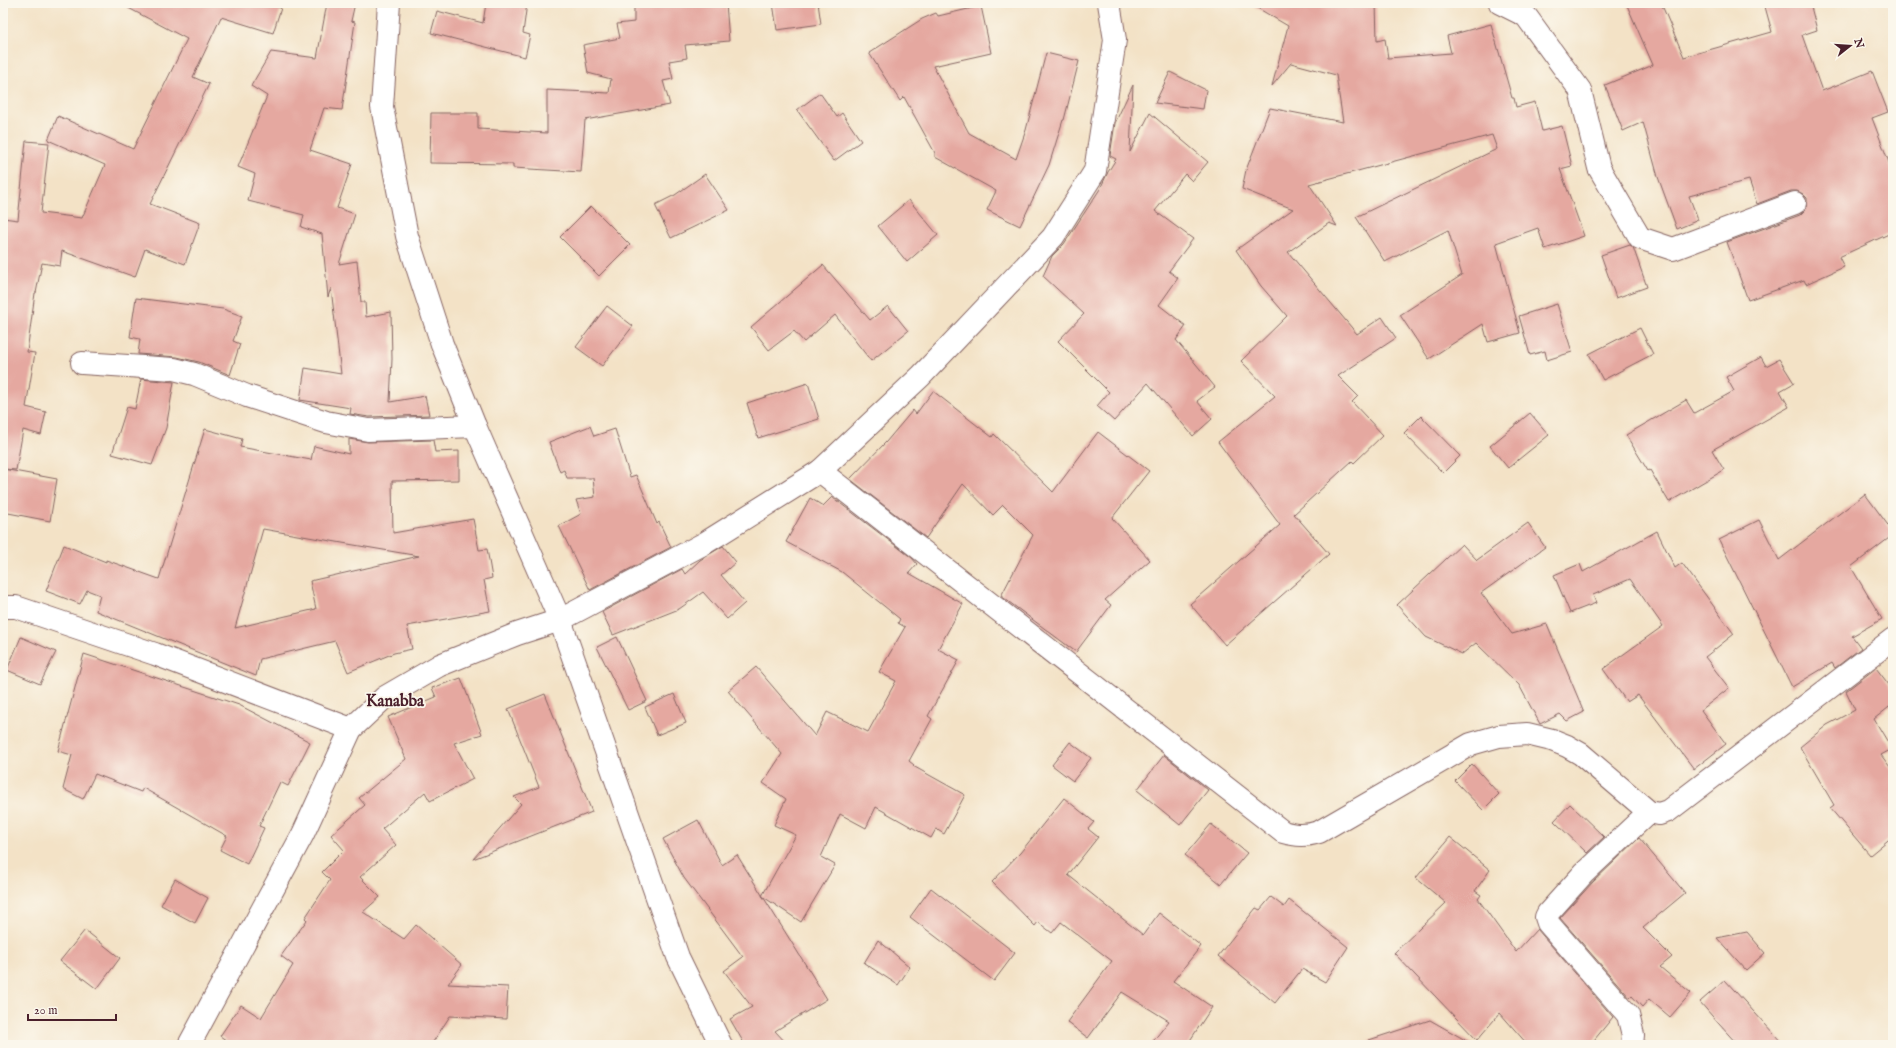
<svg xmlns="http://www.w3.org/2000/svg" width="1896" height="1048" viewBox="0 0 1896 1048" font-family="'IM FELL English',serif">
<rect width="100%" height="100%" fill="#fbf7ec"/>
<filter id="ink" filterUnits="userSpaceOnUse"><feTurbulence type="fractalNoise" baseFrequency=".025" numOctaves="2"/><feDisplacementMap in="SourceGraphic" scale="8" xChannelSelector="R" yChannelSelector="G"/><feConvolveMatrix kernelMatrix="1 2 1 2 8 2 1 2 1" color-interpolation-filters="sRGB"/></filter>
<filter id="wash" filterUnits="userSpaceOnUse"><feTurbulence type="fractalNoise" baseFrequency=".012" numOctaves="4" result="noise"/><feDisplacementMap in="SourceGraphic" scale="16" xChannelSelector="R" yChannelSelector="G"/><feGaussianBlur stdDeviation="0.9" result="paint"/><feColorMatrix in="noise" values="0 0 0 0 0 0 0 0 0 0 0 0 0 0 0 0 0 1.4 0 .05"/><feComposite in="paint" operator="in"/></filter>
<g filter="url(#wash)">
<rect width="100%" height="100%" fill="#f3e2c6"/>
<g id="blocks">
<g fill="#e5a8a0" fill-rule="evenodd">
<path d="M119,3H266L281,8L273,33L221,17L193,77L209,84L150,204L200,223L185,264L145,249L135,277L62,251L60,266L42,263L36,293H35L27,352L35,353L26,407L46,412L41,435L23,430L16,470L3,469V218L18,220L26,141L49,143L41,213L82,218L105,165L48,140L58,116L133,149L187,39Z"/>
<path d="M327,3H355L351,21L355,22L342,110L324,108L310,150L352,164L337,208L355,214L339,264L357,261L361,302H365L366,317L391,312L392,359L390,402L425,396L429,415L369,417L350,414L351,408L300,400L305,368L341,374L331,288L328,297L322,234L301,227L304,215L248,201L255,174L238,167L267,96L251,86L271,52L317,58Z"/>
<path d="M486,3H527L523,33L530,35L525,57L431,33L437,11L483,23Z"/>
<path d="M634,3H726L729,41L685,45L687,58L669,61L673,79L663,81L670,105L585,120L581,172L513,168V164L430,163L431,113H478V129L547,133V90L609,93L611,79L588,73L583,45L620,38L617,24L634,22Z"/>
<path d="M773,3H818L821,24L777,30Z"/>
<path d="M1249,3H1376L1377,41L1385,39L1388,58L1451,53L1447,36L1491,24L1512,98H1514L1516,107L1535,102L1542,131L1562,126L1572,166L1560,169L1584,236L1545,249L1538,228L1496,243L1520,333L1488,342L1483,324L1429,359L1400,315L1462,275L1448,230L1385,262L1356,217L1497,149L1492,135L1309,184L1337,226L1329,223L1288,252L1357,334L1382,317L1396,338L1338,376L1358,396L1352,402L1383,435L1354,463L1352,461L1294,514L1329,554L1225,645L1190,604L1280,525L1218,442L1275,396L1241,361L1287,316L1261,286L1236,250L1293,209L1242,189L1246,170L1270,108L1343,122L1336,75L1291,63L1272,86L1288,26Z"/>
<path d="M1626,3H1661L1684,57L1772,32L1764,3H1810L1817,30L1802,35L1822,91L1872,71L1888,112L1872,118L1893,173V232L1839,257L1844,267L1806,284L1804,280L1748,300L1727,242L1800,215L1804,211L1807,205V198L1803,194L1797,191H1791L1757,204L1749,180L1689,196L1698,220L1677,229L1658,177L1643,122L1623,131L1605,85L1653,65Z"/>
<path d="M981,6L991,53L933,66L969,133L1016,159L1026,130L1046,53L1079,61L1064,120H1063L1049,165L1020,226L987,210L996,191L935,157V153L904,97L900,101L869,53L922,19L936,13L938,16Z"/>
<path d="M1170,72L1206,90L1203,109L1155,103Z"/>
<path d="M1133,85L1130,152L1150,113L1208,162L1192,181L1185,174L1155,211L1193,239L1169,271L1178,278L1159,305L1186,326L1176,340L1215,387L1197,401L1212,419L1193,436L1148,383L1114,421L1097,406L1109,392L1058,341L1084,314L1043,276L1052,256L1064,244L1100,189L1108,172L1116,159L1110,156L1115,123Z"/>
<path d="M820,93L837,117L842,113L861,141L834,161L797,110Z"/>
<path d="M705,174L729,210L671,238L655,205L675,195Z"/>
<path d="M909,200L938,235L907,262L878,226Z"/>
<path d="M591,206L630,245L599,276L560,237Z"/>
<path d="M1630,245L1633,247L1647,287L1616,298L1601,255Z"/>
<path d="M823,265L870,320L888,306L908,331L871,361L835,315L804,342L794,331L769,350L751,327Z"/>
<path d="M136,298L223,309L242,316L233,341L240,344L230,375L199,362L177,357L138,354L140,339L130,337Z"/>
<path d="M1557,304L1572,352L1547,360L1545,351L1530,355L1519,316Z"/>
<path d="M607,306L633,326L602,366L576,347Z"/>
<path d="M1640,328L1653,354L1603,380L1589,354Z"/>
<path d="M1761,357L1766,366L1779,359L1794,383L1780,391L1789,407L1712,450L1724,470L1669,502L1650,470L1648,471L1626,435L1686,400L1694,413L1734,391L1726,377Z"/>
<path d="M141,379L174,382L166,428L152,465L112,454L127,407L135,409Z"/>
<path d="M808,383L819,419L758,438L747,403Z"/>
<path d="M933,391L992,437L994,434L1053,492L1098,432L1149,471L1112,518L1150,560L1105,600L1111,605L1076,652L1001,596L1033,535L1003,505L993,515L963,484L926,538L850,479L886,442L913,410L916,414Z"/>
<path d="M1530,413L1549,435L1508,468L1490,446Z"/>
<path d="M1421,416L1460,456L1443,473L1404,433Z"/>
<path d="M590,426L594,436L615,429L630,477L636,475L657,524L659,522L671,547L590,590L559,526L581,514L576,500L595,497L593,478H567L564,470L560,472L549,442Z"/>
<path d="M205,429L242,439L240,447L311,460L314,446L349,454V439L368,442L433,440L435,452L459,451V480L392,481L393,533L473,519L479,550L487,549L492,578L484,580L490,611L407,626L412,649L394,653L348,672L335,641L260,659L256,676L96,611L100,595L87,590L80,604L46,591L64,545L106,562V560L159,579ZM263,529L348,544L419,556L310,581L316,609L235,628Z"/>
<path d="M3,469L57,479L50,521L3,512Z"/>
<path d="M1865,494L1893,532V535L1851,567L1882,619L1852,636L1861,648L1835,668L1832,663L1792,687L1719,540L1759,520L1779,560Z"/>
<path d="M832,497L912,558L917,564L909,573L963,604L938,649L959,660L928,716L932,719L909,761L914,765L913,766L965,795L944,834L936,829L931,838L876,807L866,828L840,814L821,857L835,865L801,922L762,896L796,835L774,825L786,799L763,783L782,754L728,691L756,667L815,736L827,712L868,732L896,681L879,672L905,627L898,623L900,619L842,572L786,542L810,498L823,506Z"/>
<path d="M1528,523L1545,547L1481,593L1512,634L1547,624L1584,712L1567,721L1560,714L1540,724L1519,685L1476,643L1462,654L1426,637L1397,605L1462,544L1477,560Z"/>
<path d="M1657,531L1675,568L1682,563L1734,634L1705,657L1729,688L1701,710L1726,744L1694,769L1638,695L1627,702L1603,669L1663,626L1630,579L1593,595L1596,603L1570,613L1554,575L1580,564L1583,572Z"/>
<path d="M723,546L736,562L721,575L745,603L727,619L703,592L679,609L613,635L602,612L682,569L685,574L700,560Z"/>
<path d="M21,637L56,652L40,684L7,670Z"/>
<path d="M617,637L647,701L628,710L597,647Z"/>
<path d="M84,654L239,705L310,742L288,786L280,782L259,826L264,828L247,864L220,850L227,836L143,788L141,792L95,774L83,799L63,789L72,755L58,751Z"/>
<path d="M1876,668L1893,690V704L1874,719L1892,749L1881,755L1893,771V836L1870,855L1830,808L1834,805L1800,747L1827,725L1855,710L1846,691Z"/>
<path d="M461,678L482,734L454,743L473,779L430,801L425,792L382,829L396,845L360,877L380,897L363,912L404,939L416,925L462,965L448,984L508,987L506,1019L450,1016L431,1045H233L220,1036L241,1005L261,1018L293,965L281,956L307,920L305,918L330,880L322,872L344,850L331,835L365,805L359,798L406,759L388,717L436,697L432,688Z"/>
<path d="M545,694L592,812L473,859L521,804L514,797L539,787L508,709Z"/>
<path d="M674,694L686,723L657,735L645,707Z"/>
<path d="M1070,742L1091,758L1073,781L1052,765Z"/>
<path d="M1164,755L1208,790L1180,825L1137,790Z"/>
<path d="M1472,764L1499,794L1483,810L1455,781Z"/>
<path d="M1064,798L1094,822L1088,829L1098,837L1068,875L1143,935L1159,913L1201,946L1173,981L1212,1007L1187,1045H1150L1169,1021L1122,992L1088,1038L1067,1022L1112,961L1061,922L1052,933L1038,922L1035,926L992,882L1020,853Z"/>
<path d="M1570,804L1604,837L1587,853L1554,821Z"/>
<path d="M698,820L722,865L737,855L827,999L775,1031L788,1045H745L730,1019L752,1007L724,971L743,957L684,878L663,839Z"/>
<path d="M1211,824L1247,853L1221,884L1185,855Z"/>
<path d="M1450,837L1490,870L1475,891L1481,895L1478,899L1516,952L1537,929L1613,1017L1590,1045H1528L1500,1013L1477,1040L1394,953L1446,903L1416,878Z"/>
<path d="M1639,838L1685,893L1643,928L1672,957L1660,967L1691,993L1670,1017L1649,999L1642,1007L1632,996L1630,998L1560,918L1593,882Z"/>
<path d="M175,879L208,898L195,923L161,905Z"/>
<path d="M931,888L1015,953L994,981L910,917Z"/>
<path d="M1271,897L1284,907L1289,900L1348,947L1325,982L1302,969L1275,1003L1218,956L1256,908L1260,910Z"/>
<path d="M85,930L120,958L97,989L60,961Z"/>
<path d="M1747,932L1765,953L1746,970L1717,938Z"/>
<path d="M878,940L910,967L898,985L864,963Z"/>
<path d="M1725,980L1784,1045H1738L1719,1024L1700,1002Z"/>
<path d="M1430,1020L1474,1045H1370L1369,1040Z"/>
</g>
</g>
</g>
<g filter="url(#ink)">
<use href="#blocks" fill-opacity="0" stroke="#856361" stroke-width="1"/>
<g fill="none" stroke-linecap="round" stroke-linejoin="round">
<defs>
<g id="street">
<path d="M389,3L382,107L407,236L442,344L475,426L560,620L678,957L721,1045"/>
<path d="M1500,3L1526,16L1580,90L1599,168L1640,238L1673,249L1795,203"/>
<path d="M82,363L174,369L194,374L247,396L326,422L368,430L475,426"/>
<path d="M820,471L1283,832C1297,836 1306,836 1319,832L1471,744L1499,736L1527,734L1552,740L1567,746L1581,754L1649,812L1659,814L1668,811L1893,639"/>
<path d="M3,607H16L155,654L351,729"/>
<path d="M189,1045L303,834L351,729L385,697L440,665L517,634L560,620L705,543L820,471L921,376L1053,237L1095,171L1115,40L1109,3"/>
<path d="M1632,1045L1633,1035L1628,1015L1548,923L1546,917L1548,913L1584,873L1649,812"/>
</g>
</defs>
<use href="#street" stroke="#856361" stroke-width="24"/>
<use href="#street" stroke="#fff" stroke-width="22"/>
</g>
</g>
<g text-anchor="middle" stroke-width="3.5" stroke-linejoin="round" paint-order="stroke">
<g font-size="16" font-weight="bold" fill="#4a1f2b" stroke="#fbf7ec">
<text x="395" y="706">Kanabba</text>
</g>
</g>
<rect width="1896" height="1048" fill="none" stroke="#fbf7ec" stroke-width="16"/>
<g transform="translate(1850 46) rotate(73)" stroke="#fbf7ec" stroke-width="3" paint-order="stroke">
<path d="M0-3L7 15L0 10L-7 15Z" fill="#4a1f2b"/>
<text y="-6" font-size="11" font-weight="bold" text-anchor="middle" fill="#4a1f2b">N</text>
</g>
<path d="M28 1014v6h88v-6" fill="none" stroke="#4a1f2b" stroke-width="2"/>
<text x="34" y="1014" font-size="12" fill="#4a1f2b" stroke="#fbf7ec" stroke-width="3" paint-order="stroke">20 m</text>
</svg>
